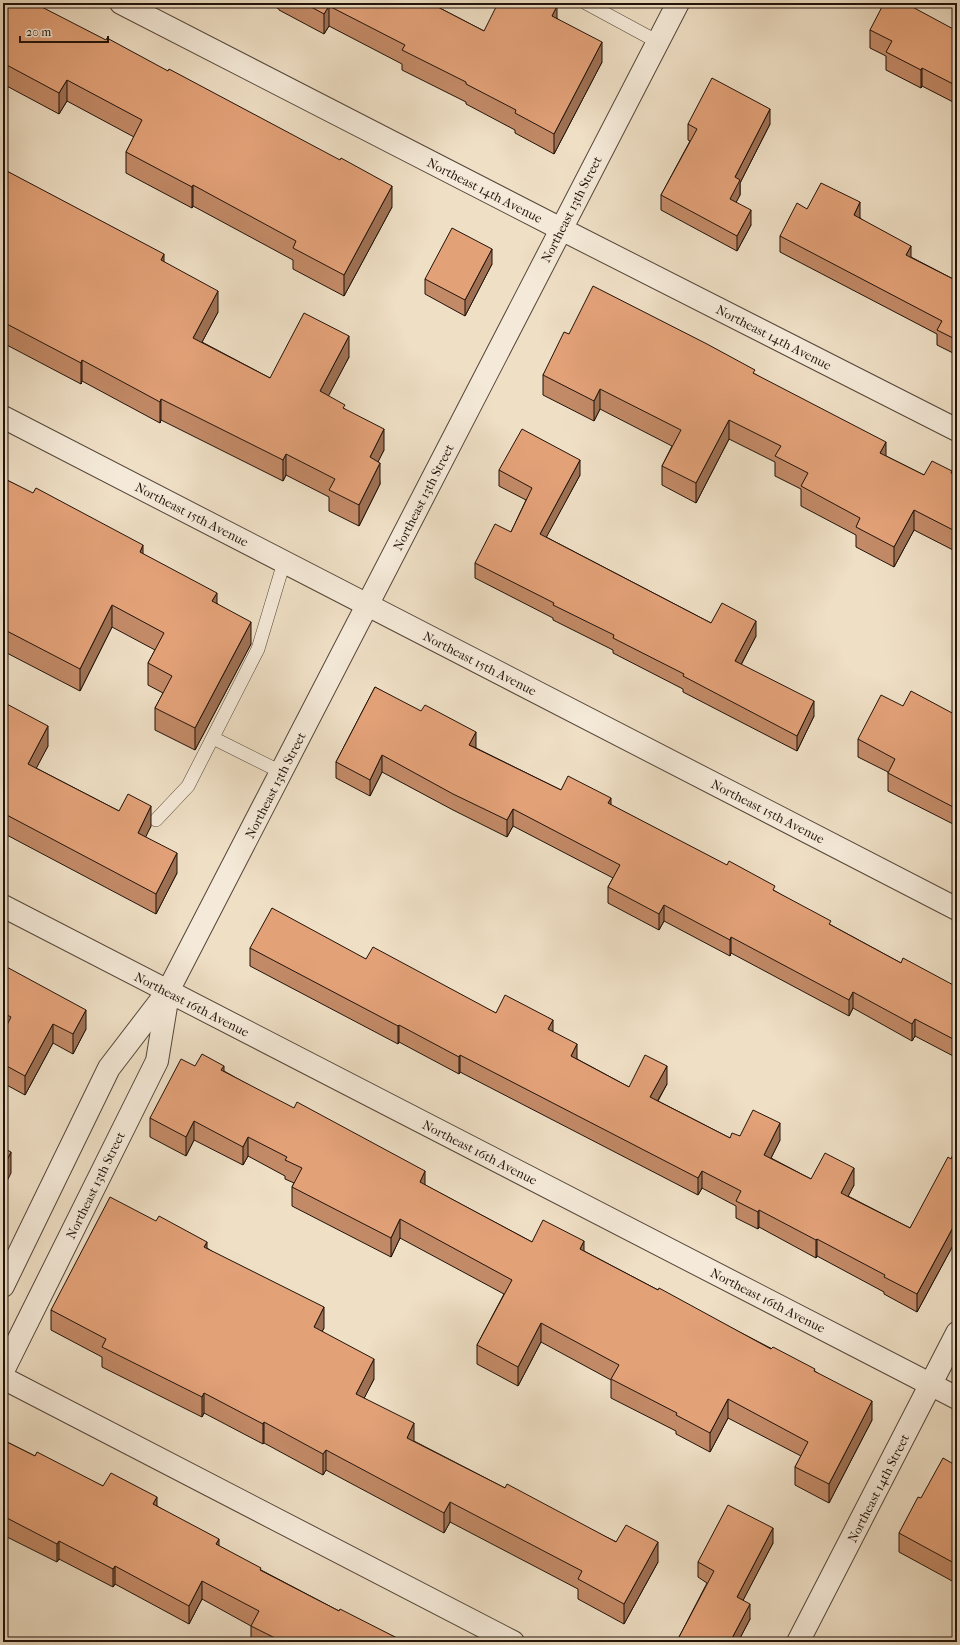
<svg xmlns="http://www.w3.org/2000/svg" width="960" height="1645" viewBox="0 0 960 1645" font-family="'IM FELL French Canon',serif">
<rect width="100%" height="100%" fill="#efdfc5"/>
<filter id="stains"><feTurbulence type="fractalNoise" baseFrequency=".005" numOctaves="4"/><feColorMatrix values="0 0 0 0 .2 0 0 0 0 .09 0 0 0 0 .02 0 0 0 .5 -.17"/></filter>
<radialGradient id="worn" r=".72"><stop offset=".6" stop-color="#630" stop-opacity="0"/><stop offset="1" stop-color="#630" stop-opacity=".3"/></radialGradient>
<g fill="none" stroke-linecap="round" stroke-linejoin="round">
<defs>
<g id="service">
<path d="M586,3L658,42"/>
<path d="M213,738L281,772"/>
<path d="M156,820L188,786L258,649L284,562"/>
</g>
<g id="minor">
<path d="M121,3L561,229L957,430"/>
<path d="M3,906L957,1398"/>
<path d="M3,1378L513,1642"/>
<path d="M798,1642L957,1333"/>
</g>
<g id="tertiary">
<path d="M3,417L957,909"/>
<path d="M3,1286L109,1068L168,991L678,3"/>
<path d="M3,1371L157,1061L168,994"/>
</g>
</defs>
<use href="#service" stroke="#544639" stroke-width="14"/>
<use href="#minor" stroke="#544639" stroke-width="24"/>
<use href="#tertiary" stroke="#544639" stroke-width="24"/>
<use href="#service" stroke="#f5ead9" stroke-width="13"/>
<use href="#minor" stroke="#f5ead9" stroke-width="22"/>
<use href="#tertiary" stroke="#f5ead9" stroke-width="22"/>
</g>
<g fill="#c38a67" stroke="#21130a">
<path d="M3,3L392,207L344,296L293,269V260L193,206L192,208L126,173V152L134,137L67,101L59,114L3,84Z"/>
<path d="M268,3H430L484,31L557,18L602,62L554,154L515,133V130L466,104V102L402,70V64L329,26L324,34L279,10V9Z"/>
<path d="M870,30L957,31V104L922,86L921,88L886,70V56L870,48Z"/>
<path d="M688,124H770L740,183V195L736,202L751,225L737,251L661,210V195L690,141L688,140Z"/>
<path d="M3,169L164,262L218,312L202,342L270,378L349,357L328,396L345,409L384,450L378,461L380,484L359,526L329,511V497L286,475L283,481L161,420L160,423L82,381L81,384L3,343Z"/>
<path d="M807,209L860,217V218L911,257L957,281V355L937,345V334L780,252V236Z"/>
<path d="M492,264L465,316L425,294V279Z"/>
<path d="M569,334L755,374L886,456L924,475L952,474L957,477V552L914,530L894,567L856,547V535L801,506V489L775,476V462L729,439L696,503L662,485V466L672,446L600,409L594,421L543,395V375Z"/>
<path d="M499,470L580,475L546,537L711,623L756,636L741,665L814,716L797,751L683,692V689L613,653V650L553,620V618L475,578V563L511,532L526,500L499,486Z"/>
<path d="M3,478L143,554L217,603L251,644L195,750L155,730V708L163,693L148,685V663L155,650L112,627L80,691L3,651Z"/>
<path d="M375,687L476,748L561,790L611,805L775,891L831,925L901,963L957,987V1058L915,1036L912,1041L853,1008L849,1016L731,953L730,956L664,921L659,930L608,903V887L613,878L513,826L507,837L453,810L382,772L370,796L336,778V762Z"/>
<path d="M3,702L48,746L36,768L119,811L151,826L145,837L177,873L156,914L3,833Z"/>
<path d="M903,706L954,714L957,709V826L888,791V772L858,757V739Z"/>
<path d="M250,948L366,959L496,1013L553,1032L577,1059L629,1087L667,1084L658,1101L730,1138L740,1136L780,1140L771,1158L811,1179L854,1185L848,1196L910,1228L951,1159L957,1147V1238L917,1312L884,1294V1292L817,1256L816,1258L759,1227L758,1229L736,1218V1206L702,1188L698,1195L460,1072L459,1074L399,1042L398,1044L250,966Z"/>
<path d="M3,965L86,1029L73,1054L53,1043L25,1095L3,1083Z"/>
<path d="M195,1066L224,1071L425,1185L532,1242L584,1251L658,1290L815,1371L872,1420L829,1503L795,1485V1467L801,1456L728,1418L710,1452L676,1434V1431L611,1398V1380L541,1342L518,1386L477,1364V1345L504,1294L400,1238L391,1257L292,1206V1187L294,1183L285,1179V1176L248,1156L243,1165L194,1140L186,1156L150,1137V1118Z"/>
<path d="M207,1248L324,1328L322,1331L374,1379L364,1398L414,1441L505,1488L658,1562L624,1624L578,1599V1589L450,1522L444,1533L326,1470L323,1475L264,1443L263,1444L204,1413L202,1417L102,1367V1357L51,1330V1310Z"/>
<path d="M3,1440L35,1456L103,1486L157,1506L219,1546L261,1570L339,1611L401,1640L410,1642H251V1626L202,1599L189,1624L115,1584L113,1587L59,1559L57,1562L3,1535Z"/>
<path d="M957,1466L954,1582L899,1552V1533Z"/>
<path d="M773,1543L743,1600L750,1619L738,1642H678V1639L707,1583L698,1577V1562Z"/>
</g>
<g fill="#9f7154" stroke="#21130a">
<path d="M329,6V26L324,34V14Z"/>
<path d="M557,6V26L552,16Z"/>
<path d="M602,42V62L554,154V134Z"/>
<path d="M922,68V86L921,88V70Z"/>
<path d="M67,80V101L59,114V93Z"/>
<path d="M770,109V124L740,183V195L730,214V199L735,177Z"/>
<path d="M193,185V206L192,208V187Z"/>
<path d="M392,186V207L344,296V275Z"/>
<path d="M860,202V217L854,230V215Z"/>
<path d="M751,210V225L737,251V236Z"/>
<path d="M911,246V261L906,255Z"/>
<path d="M492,249V264L465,316V300Z"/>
<path d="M164,254V275L161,260Z"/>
<path d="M218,291V312L193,359V338Z"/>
<path d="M349,336V357L320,412V391Z"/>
<path d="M82,360V381L81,384V363Z"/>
<path d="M600,389V409L594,421V401Z"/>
<path d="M161,399V420L160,423V402Z"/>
<path d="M729,420V439L696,503V483Z"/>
<path d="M384,429V450L370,478V457Z"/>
<path d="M886,442V462L880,453Z"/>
<path d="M286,454V475L283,481V460Z"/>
<path d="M580,460V475L540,549V534Z"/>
<path d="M380,463V484L359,526V505Z"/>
<path d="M914,510V530L894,567V547Z"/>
<path d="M143,545V567L140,552Z"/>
<path d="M217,593V615L212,601Z"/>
<path d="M112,605V627L80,691V669Z"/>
<path d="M756,621V636L735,676V661Z"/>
<path d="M251,622V644L195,750V728Z"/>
<path d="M814,701V716L797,751V736Z"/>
<path d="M48,726V746L28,784V764Z"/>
<path d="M476,732V748L469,745Z"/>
<path d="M382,755V772L370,796V780Z"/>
<path d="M611,798V814L608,803Z"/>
<path d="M151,806V826L138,853V833Z"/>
<path d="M513,809V826L507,837V820Z"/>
<path d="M177,853V873L156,914V894Z"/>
<path d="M664,905V921L659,930V914Z"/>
<path d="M731,937V953L730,956V940Z"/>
<path d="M853,992V1008L849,1016V1000Z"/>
<path d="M86,1010V1029L73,1054V1034Z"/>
<path d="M915,1019V1036L912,1041V1024Z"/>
<path d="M553,1020V1037L548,1029Z"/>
<path d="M53,1024V1043L25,1095V1076Z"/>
<path d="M399,1025V1042L398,1044V1026Z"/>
<path d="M577,1044V1061L571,1056Z"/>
<path d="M460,1055V1072L459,1074V1057Z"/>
<path d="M224,1066V1085L221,1070Z"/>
<path d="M667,1066V1084L650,1114V1097Z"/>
<path d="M194,1121V1140L186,1156V1137Z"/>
<path d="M780,1123V1140L764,1172V1155Z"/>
<path d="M248,1137V1156L243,1165V1147Z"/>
<path d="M11,1152V1173L3,1189V1168Z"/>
<path d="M854,1168V1185L841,1210V1193Z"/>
<path d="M425,1171V1190L420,1182Z"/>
<path d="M702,1171V1188L698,1195V1178Z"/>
<path d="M759,1210V1227L758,1229V1212Z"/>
<path d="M400,1219V1238L391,1257V1238Z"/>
<path d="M957,1220V1238L917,1312V1294Z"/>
<path d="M817,1239V1256L816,1258V1240Z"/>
<path d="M584,1241V1260L580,1249Z"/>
<path d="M207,1242V1262L204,1247Z"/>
<path d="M324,1307V1328L314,1347V1327Z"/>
<path d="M541,1323V1342L518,1386V1367Z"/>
<path d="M374,1359V1379L356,1414V1394Z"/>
<path d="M204,1393V1413L202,1417V1397Z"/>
<path d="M728,1399V1418L710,1452V1433Z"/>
<path d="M872,1401V1420L829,1503V1484Z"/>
<path d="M264,1422V1443L263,1444V1424Z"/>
<path d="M414,1423V1444L407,1438Z"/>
<path d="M326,1450V1470L323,1475V1454Z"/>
<path d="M157,1497V1515L153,1504Z"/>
<path d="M450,1502V1522L444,1533V1513Z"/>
<path d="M773,1528V1543L737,1612V1597Z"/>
<path d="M219,1539V1557L216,1544Z"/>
<path d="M59,1541V1559L57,1562V1544Z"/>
<path d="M658,1542V1562L624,1624V1604Z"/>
<path d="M957,1558V1577L954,1582V1563Z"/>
<path d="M115,1566V1584L113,1587V1569Z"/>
<path d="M202,1581V1599L189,1624V1606Z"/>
<path d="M750,1604V1619L738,1642H730Z"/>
</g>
<g fill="#e3a178" stroke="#21130a">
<path d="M3,3H34L106,40L107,38L168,71L169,69L340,160L341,158L392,186L344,275L293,248L296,241L193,185L192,187L126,152L142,120L67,80L59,93L3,63Z"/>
<path d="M304,3H430L484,31L498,3H551L557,6L552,16L602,42L554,134L515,113L516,110L466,84V82L402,50L405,45L329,6L324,14Z"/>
<path d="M884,3H905L957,31V86L922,68L921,70L886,52L892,41L870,30Z"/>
<path d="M712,78L770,109L735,177L740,180L730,199L751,210L737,236L661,195L697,129L688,124Z"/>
<path d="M3,169L164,254L161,260L218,291L193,338L270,378L304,313L349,336L320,391L345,405L343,408L384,429L370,457L380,463L359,505L329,490L335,479L286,454L283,460L161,399L160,402L82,360L81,363L3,322Z"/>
<path d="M821,183L860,202L854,215L911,246L906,255L957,281V340L937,330L942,321L780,236L797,203L807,209Z"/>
<path d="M452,228L492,249L465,300L425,279Z"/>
<path d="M593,286L707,344L755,370L753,373L886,442L880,453L924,475L932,461L952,471L951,473L957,477V532L914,510L894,547L856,527L860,518L801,486L808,473L775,456L781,446L729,420L696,483L662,466L681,430L600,389L594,401L543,375L564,332L569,334Z"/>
<path d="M522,429L580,460L540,534L711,623L722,603L756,621L735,661L814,701L797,736L683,676L684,674L613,638L614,635L553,605L554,603L475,563L495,524L511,532L532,488L499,470Z"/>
<path d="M3,478L33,493L36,488L143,545L140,552L217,593L212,601L251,622L195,728L155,708L172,676L148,663L164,633L112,605L80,669L3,629Z"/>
<path d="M375,687L421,711L425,705L476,732L469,745L561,790L568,776L611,798L608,803L727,865L729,861L775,886L773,890L831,921L829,924L901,963L903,958L957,987V1041L915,1019L912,1024L853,992L849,1000L731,937L730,940L664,905L659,914L608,887L620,865L513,809L507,820L453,794L382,755L370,780L336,762Z"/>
<path d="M911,691L954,714L957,709V809L888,773L895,759L858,739L881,695L903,706Z"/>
<path d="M3,702L48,726L28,764L119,811L128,794L151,806L138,833L177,853L156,894L3,813Z"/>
<path d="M272,908L366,959L373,947L496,1013L505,995L553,1020L548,1029L577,1044L571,1056L629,1087L645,1055L667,1066L650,1097L730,1138L732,1133L740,1136L753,1110L780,1123L764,1155L811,1179L825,1153L854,1168L841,1193L910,1228L948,1157L951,1159L957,1147V1220L917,1294L884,1277L885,1275L817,1239L816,1240L759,1210L758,1212L736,1201L741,1191L702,1171L698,1178L460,1055L459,1057L399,1025L398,1026L250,948Z"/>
<path d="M3,965L86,1010L73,1034L53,1024L25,1076L3,1064V1033L11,1017L3,1013Z"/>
<path d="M202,1054L224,1066L221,1070L294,1108L297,1102L425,1171L420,1182L532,1242L543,1220L584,1241L580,1249L658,1290L659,1288L771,1349L773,1347L815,1369L814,1371L872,1401L829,1484L795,1467L808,1442L728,1399L710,1433L676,1415L677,1413L611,1379L619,1365L541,1323L518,1367L477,1345L512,1280L400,1219L391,1238L292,1187L302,1168L285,1160L287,1157L248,1137L243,1147L194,1121L186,1137L150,1118L181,1059L195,1066Z"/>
<path d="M3,1148L11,1152L3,1168Z"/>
<path d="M110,1197L156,1221L159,1216L207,1242L204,1247L324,1307L314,1327L374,1359L356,1394L414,1423L407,1438L505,1488L507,1484L616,1542L626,1525L658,1542L624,1604L578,1579L582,1571L450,1502L444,1513L326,1450L323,1454L264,1422L263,1424L204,1393L202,1397L102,1347L106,1339L51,1310Z"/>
<path d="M3,1440L35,1456L37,1452L103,1486L111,1473L157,1497L153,1504L219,1539L216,1544L261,1568L260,1570L339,1611L340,1609L401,1640L402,1638L410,1642H283L251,1626L259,1611L202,1581L189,1606L115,1566L113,1569L59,1541L57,1544L3,1516Z"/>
<path d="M943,1458L957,1466V1558L954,1563L899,1533L918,1497L921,1498Z"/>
<path d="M728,1505L773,1528L737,1597L750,1604L730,1642H684L678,1639L714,1571L698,1562Z"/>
</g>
<g text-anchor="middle" stroke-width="3.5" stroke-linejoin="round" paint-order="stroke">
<g font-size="13" fill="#21130a" stroke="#f5ead9">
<text transform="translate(485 190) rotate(27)" y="5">Northeast 14th Avenue</text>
<text transform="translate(571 209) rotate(-63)" y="5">Northeast 13th Street</text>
<text transform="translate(774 337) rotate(27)" y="5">Northeast 14th Avenue</text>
<text transform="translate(423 497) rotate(-63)" y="5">Northeast 13th Street</text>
<text transform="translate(192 514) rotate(27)" y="5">Northeast 15th Avenue</text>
<text transform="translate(480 663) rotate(27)" y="5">Northeast 15th Avenue</text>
<text transform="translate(275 785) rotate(-63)" y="5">Northeast 13th Street</text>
<text transform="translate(768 811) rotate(27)" y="5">Northeast 15th Avenue</text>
<text transform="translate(192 1004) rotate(27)" y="5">Northeast 16th Avenue</text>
<text transform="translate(480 1152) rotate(27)" y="5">Northeast 16th Avenue</text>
<text transform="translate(95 1185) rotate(-64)" y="5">Northeast 13th Street</text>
<text transform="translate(768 1300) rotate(27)" y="5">Northeast 16th Avenue</text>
<text transform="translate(878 1488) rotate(-63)" y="5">Northeast 14th Street</text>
</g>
</g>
<rect width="960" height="1645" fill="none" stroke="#efdfc5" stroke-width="16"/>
<rect x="4" y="4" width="952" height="1637" fill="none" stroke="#21130a" stroke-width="2"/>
<rect x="8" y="8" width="944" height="1629" fill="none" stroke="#21130a"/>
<path d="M20 36v6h88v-6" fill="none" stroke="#21130a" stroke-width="2"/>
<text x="26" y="36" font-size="12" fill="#21130a" stroke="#f5ead9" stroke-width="3" paint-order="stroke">20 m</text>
<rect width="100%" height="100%" filter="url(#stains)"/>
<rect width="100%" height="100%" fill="url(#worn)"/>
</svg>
